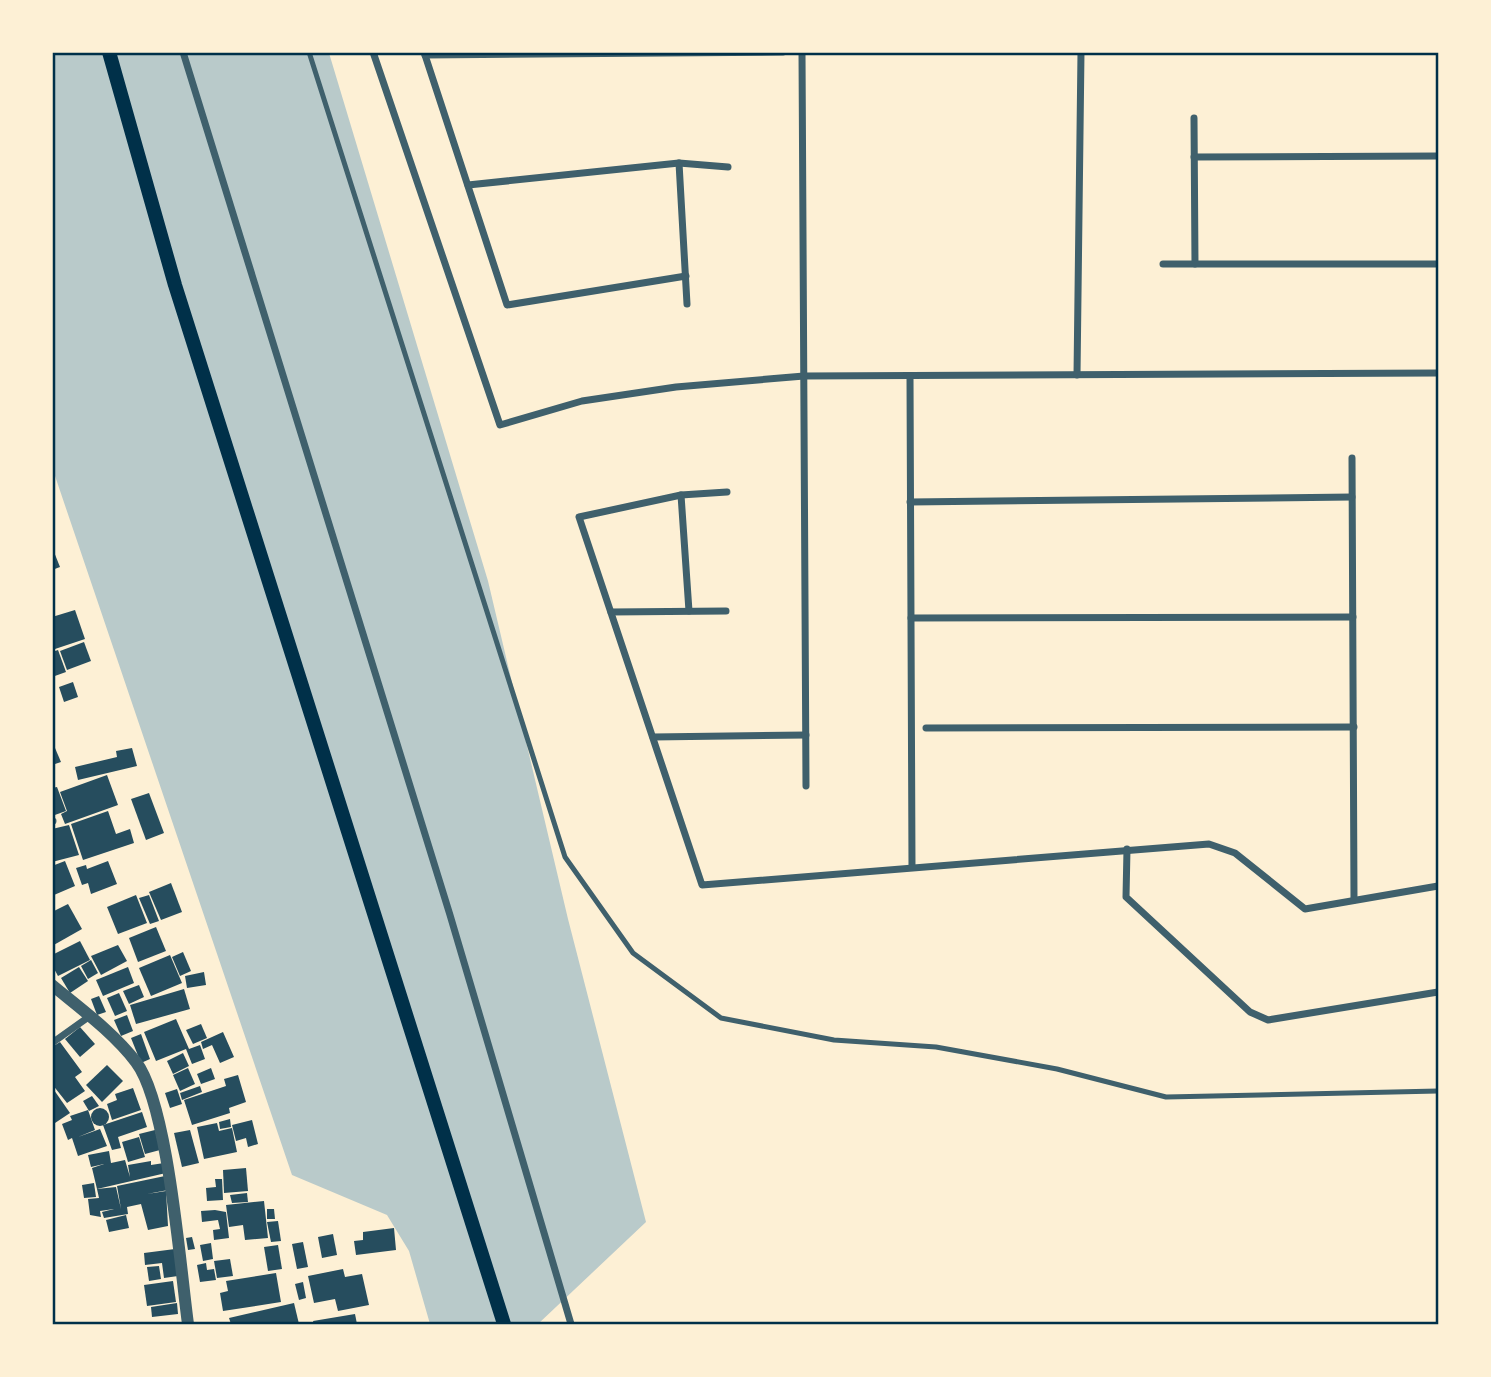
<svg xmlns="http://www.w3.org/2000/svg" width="1491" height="1377" viewBox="0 0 1491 1377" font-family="'Archivo Narrow',sans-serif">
<rect width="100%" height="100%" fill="#fdf0d5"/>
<path fill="#b9caca" d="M52,53H329L488,581L568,919L646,1222L538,1324H430L409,1251L387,1215L292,1175L53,470Z"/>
<g fill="#264d5e">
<path d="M52,547L60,567L52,570Z"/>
<path d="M75,610L85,639L52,650V617Z"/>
<path d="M84,642L91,661L67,670L60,651Z"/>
<path d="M58,650L66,672L52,677V652Z"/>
<path d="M73,682L78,697L64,702L59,687Z"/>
<path d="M52,741L61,762L52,765Z"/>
<path d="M132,748L137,766L78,780L75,767L117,757L116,751Z"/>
<path d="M107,775L118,805L65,824L61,814L67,811L60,792Z"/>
<path d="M57,787L66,811L52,816V788Z"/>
<path d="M149,793L164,833L146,840L131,799Z"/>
<path d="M108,811L116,834L130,829L134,843L83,860L71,824Z"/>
<path d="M69,825L79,855L52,862V829Z"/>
<path d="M65,861L75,886L54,895L52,866Z"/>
<path d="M108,861L117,884L91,894L88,883L82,885L76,868L86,865L87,869Z"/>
<path d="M171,883L182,912L161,920L149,892Z"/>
<path d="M136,895L147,923L118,934L107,907Z"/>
<path d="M149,895L159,921L150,924L139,898Z"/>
<path d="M68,904L82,929L52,946V912Z"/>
<path d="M156,927L166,951L138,962L129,938Z"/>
<path d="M80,941L90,960L58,976L52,965V955Z"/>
<path d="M118,945L127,961L101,975L91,956Z"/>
<path d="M183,952L191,971L180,976L172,957Z"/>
<path d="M170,955L182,983L151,996L139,968Z"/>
<path d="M91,960L98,973L88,979L81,966Z"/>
<path d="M79,967L88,981L70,993L61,978Z"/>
<path d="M128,967L134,983L103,996L96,980Z"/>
<path d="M204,972L206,985L187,988L185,976Z"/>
<path d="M139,985L144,997L129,1004L123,991Z"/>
<path d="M184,989L190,1009L136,1024L130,1005Z"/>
<path d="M119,993L127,1011L115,1016L107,998Z"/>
<path d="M99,996L106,1012L97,1015L91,999Z"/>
<path d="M127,1015L133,1031L121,1036L114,1020Z"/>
<path d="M176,1019L189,1049L200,1045L205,1059L192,1064L186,1049L156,1061L144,1032Z"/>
<path d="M201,1024L207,1038L193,1044L186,1030Z"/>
<path d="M80,1027L95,1044L80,1057L65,1039Z"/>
<path d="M223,1032L234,1057L220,1063L212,1045L203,1049L201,1042Z"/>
<path d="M141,1034L150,1059L141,1063L131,1038Z"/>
<path d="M60,1042L82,1072L75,1077L85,1091L67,1103L52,1084V1047Z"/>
<path d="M183,1053L189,1066L173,1074L167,1061Z"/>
<path d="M107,1065L123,1081L102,1102L86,1085Z"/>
<path d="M188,1068L195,1084L180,1091L173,1075Z"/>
<path d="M211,1068L215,1079L201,1084L197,1074Z"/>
<path d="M238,1075L246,1102L229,1108L230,1113L192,1125L184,1100L226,1086L224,1079Z"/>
<path d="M200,1086L202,1092L182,1100L180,1093Z"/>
<path d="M133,1088L141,1110L112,1120L107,1104L117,1100L115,1094Z"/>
<path d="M177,1089L182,1104L170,1108L165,1093Z"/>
<path d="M54,1090L70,1113L52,1125V1092Z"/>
<path d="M92,1096L99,1106L89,1111L83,1101Z"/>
<circle cx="100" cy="1117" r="9"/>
<path d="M88,1110L95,1130L78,1137L100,1129L107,1146L78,1156L72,1138L68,1140L62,1124L72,1120L70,1116Z"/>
<path d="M142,1112L147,1127L118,1137L121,1148L112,1150L103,1125Z"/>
<path d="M230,1119L231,1127L220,1129L219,1122Z"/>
<path d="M252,1120L258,1144L248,1147L246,1138L236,1141L232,1125Z"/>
<path d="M217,1123L219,1131L232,1128L237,1152L204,1159L197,1127Z"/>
<path d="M155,1130L160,1150L145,1154L139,1134Z"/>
<path d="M190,1130L199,1163L182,1167L174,1133Z"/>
<path d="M139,1137L145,1157L128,1162L122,1142Z"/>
<path d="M109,1151L111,1163L125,1160L130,1177L128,1165L151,1161V1165L164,1163L166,1173L97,1189L92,1168L104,1164L91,1167L88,1155Z"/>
<path d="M246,1168L248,1191L224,1193L223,1170Z"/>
<path d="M165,1176L168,1190L147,1194L166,1191L168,1226L148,1230L141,1204L127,1207L128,1214L104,1218L102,1212L114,1209L100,1211L101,1217L90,1215L88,1199L99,1198L97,1189L116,1187L121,1209L117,1186Z"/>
<path d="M215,1179H222L223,1200L207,1201L206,1188L216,1187Z"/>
<path d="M94,1183L96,1197L84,1198L82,1185Z"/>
<path d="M247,1193L248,1202L232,1203L230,1195Z"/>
<path d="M264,1201L268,1238L245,1240L243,1225L229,1227L226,1205Z"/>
<path d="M267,1209H274L275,1219H267Z"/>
<path d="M215,1210L226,1212L229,1238L214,1240L213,1230L220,1229L218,1220L202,1222L201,1211Z"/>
<path d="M126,1215L129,1228L109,1232L106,1220Z"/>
<path d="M278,1221L281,1241L271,1242L267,1222Z"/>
<path d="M394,1228L396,1250L356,1255L354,1241L363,1240V1232Z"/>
<path d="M333,1234L337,1255L322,1258L318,1237Z"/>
<path d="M192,1237L195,1249L188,1250L186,1238Z"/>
<path d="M303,1242L308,1267L297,1269L292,1244Z"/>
<path d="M211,1243L213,1259L203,1261L200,1245Z"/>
<path d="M278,1245L282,1269L268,1271L264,1247Z"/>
<path d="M175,1249L178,1276L164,1278L162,1263L145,1265L144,1253Z"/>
<path d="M230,1259L233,1276L217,1278L214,1261Z"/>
<path d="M206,1263L207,1270L214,1269L216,1280L200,1282L197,1265Z"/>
<path d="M159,1266L161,1279L149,1281L147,1267Z"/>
<path d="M343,1269L345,1277L362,1274L369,1305L338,1311L335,1299L314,1303L308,1276Z"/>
<path d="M276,1273L281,1302L223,1311L220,1293L228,1291L226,1281Z"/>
<path d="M173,1281L176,1302L147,1306L144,1285Z"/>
<path d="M303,1282L306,1298L299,1300L295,1284Z"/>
<path d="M177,1303L178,1314L152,1317L151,1307Z"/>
<path d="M294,1303L299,1324H231L229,1318Z"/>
<path d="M355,1314L357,1324H314L313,1321Z"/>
</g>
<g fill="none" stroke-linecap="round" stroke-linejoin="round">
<path stroke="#3f606c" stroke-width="5" d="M309,52L565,857L633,953L721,1018L834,1040L936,1047L1057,1069L1166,1097L1438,1091"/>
<g stroke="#3f606c" stroke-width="7">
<path d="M183,52L450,915L571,1324"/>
<path d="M373,52L500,425L582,401L676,387L804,376L1438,373"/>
<path d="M424,52L507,305L686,276"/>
<path d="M802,52L806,786"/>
<path d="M425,55L783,52"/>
<path d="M1194,118L1195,264"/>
<path d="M1194,157L1438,156"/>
<path d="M679,163L687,304"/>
<path d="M468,185L679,163L728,167"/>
<path d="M1163,264H1438"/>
<path d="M1077,375L1081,52"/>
<path d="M910,376L912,867"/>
<path d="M1352,458L1354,900"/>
<path d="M727,492L681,495L579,517L702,885L1209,844L1235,853L1305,909L1438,886"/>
<path d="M681,495L689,611"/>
<path d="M910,502L1352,497"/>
<path d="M611,612L726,611"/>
<path d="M911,618L1353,617"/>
<path d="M926,728L1354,727"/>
<path d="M653,737L806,735"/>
<path d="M52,821H53"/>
<path d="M1127,849L1126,897L1250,1012L1268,1020L1438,992"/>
<path d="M52,1043L90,1016"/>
</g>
<path stroke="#3f606c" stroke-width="12" d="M52,985C81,1009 113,1032 136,1062C168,1104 180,1266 188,1324"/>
<path stroke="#003049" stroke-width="14" d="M109,52L175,285L504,1324"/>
</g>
<rect width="1491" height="1377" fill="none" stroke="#fdf0d5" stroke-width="108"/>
<rect x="54" y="54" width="1383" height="1269" fill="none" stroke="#003049" stroke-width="2.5"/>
</svg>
